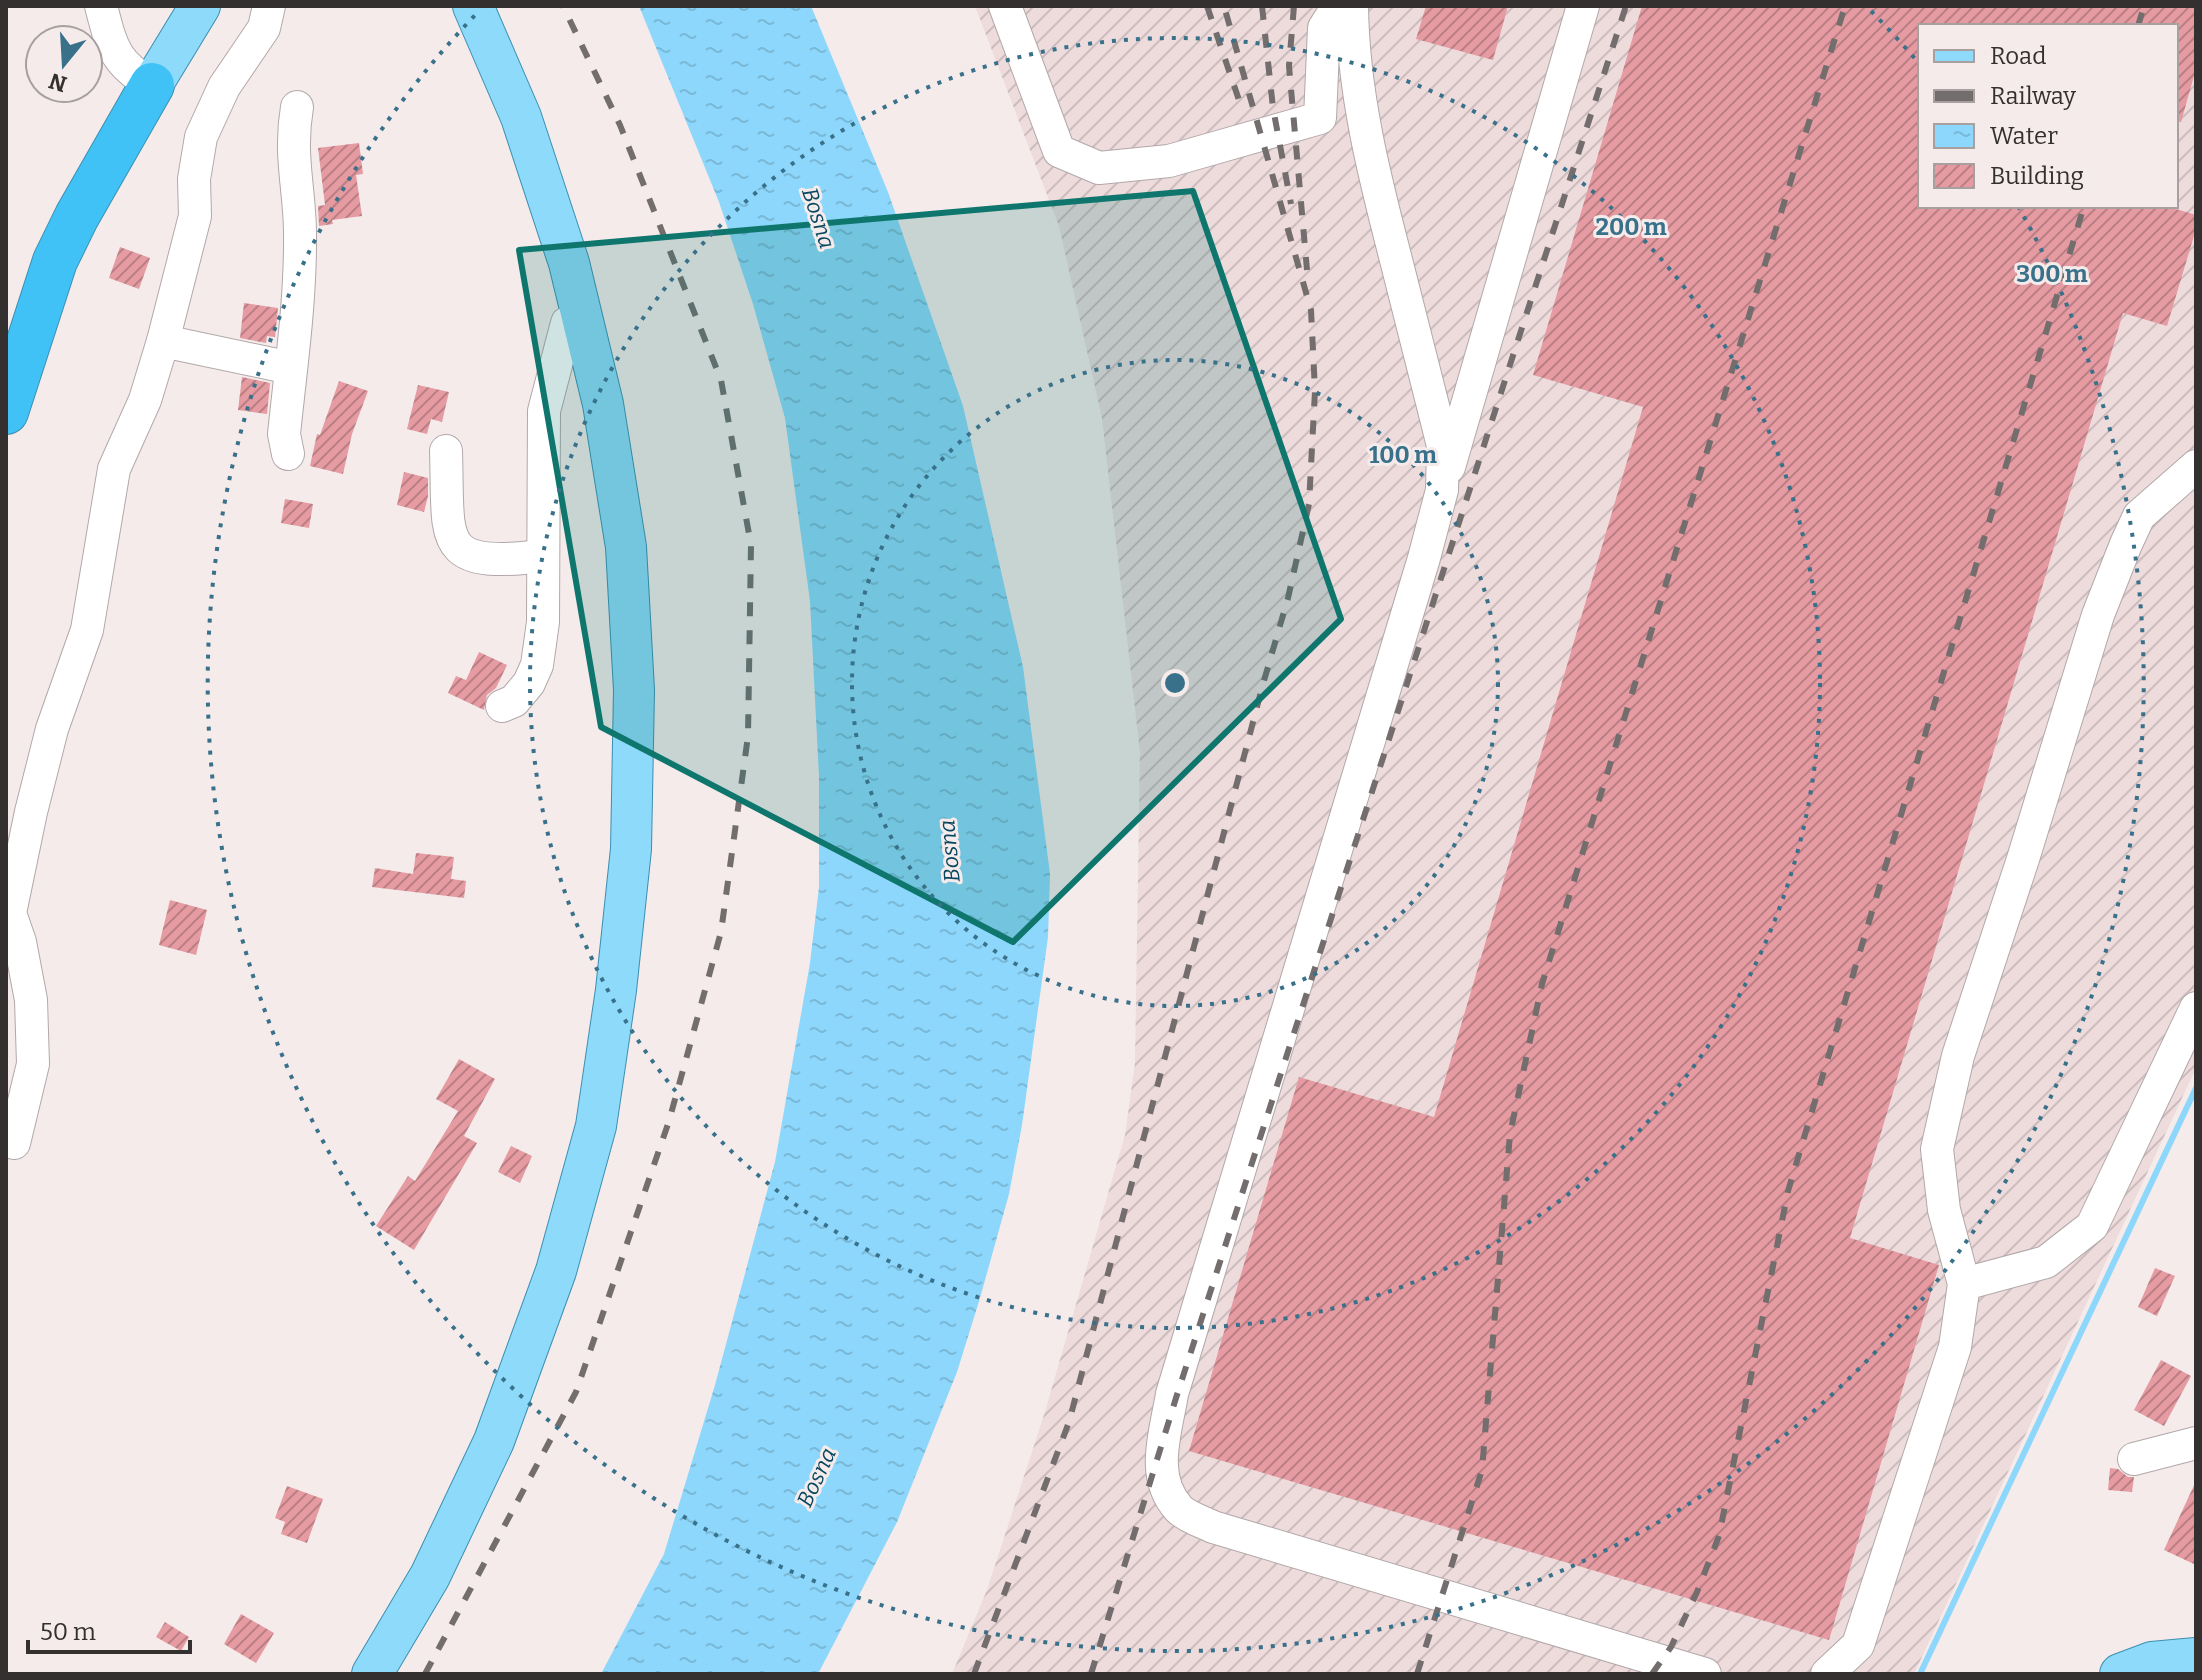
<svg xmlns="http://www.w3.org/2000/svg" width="2202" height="1680" viewBox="0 0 2202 1680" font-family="Bitter,serif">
<defs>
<pattern id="industrial-furrows" width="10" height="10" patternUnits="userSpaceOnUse" patternTransform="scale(2)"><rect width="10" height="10" fill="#eedbdc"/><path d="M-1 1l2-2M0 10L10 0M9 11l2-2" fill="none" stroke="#cdbcbd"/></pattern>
<pattern id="water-ripples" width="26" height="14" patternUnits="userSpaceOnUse" patternTransform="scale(2)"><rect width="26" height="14" fill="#8cd7fb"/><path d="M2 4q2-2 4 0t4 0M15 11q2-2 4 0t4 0" fill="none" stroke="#79b9d7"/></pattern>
<pattern id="building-hatch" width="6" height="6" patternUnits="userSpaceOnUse" patternTransform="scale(2)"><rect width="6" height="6" fill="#e59ba1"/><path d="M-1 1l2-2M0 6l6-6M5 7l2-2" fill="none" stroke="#ba7f84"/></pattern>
</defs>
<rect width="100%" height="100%" fill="#f5ebeb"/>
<path fill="url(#industrial-furrows)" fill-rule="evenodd" d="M975,6H2196V1068L1914,1674H952L987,1590L1044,1415L1125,1135L1135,1063L1140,752L1102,418L1059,226ZM1920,26H2176V206H1920Z"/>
<path fill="url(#water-ripples)" d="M639,6H811L888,192L963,406L1023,667L1050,874L1048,937L1022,1125L1009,1194L980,1298L957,1372L897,1522L818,1674H601L664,1554L715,1385L775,1162L810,963L819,887V776L810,601L785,418L753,304L719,202Z"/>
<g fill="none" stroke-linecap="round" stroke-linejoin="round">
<path stroke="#8cd7fb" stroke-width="6" d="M1920,1674L2196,1088"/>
</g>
<g fill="url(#building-hatch)">
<path d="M1426,6H1508L1493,60L1416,39Z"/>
<path d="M1642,6H2196V69L2181,122L2176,121V26H1920V206H2166L2196,215V229L2167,326L2123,313L1850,1238L1939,1265L1829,1640L1189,1451L1299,1077L1434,1117L1643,407L1533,375Z"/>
<path d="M359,143L363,174L356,175L362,216L332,220L333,224L319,226L318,206L325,205L318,148Z"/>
<path d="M120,247L150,258L139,289L109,278Z"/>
<path d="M244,303L278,308L275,337L267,336L266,343L240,338Z"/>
<path d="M242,377L270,383L267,414L238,410Z"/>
<path d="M339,381L368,391L352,434L343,474L310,466L317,434L320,435Z"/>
<path d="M418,385L449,392L442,422L431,419L427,434L407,429Z"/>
<path d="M404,472L428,478V496L424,512L397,505Z"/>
<path d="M285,499L313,504L309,528L281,523Z"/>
<path d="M479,652L507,665L496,688L487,695L484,710L448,693L456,676L466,680Z"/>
<path d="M416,853L454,857L451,879L466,881L464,898L372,887L375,868L413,874Z"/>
<path d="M170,900L207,910L196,955L159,945Z"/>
<path d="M459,1059L495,1079L464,1136L477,1143L414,1250L376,1226L408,1176L415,1181L458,1111L436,1099Z"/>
<path d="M511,1146L532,1156L520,1183L498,1172Z"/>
<path d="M2155,1268L2175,1276L2157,1316L2138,1307Z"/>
<path d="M2161,1360L2191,1376L2164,1426L2134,1410Z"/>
<path d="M2110,1468L2118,1469L2128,1477H2134L2132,1492L2108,1490Z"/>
<path d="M2196,1481V1565L2164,1550Z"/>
<path d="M287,1486L323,1499L307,1543L281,1534L285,1522L275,1518Z"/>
<path d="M241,1614L274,1633L256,1663L224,1644Z"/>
<path d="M165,1622L189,1637L181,1651L156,1637Z"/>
</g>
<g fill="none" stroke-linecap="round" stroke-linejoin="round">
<defs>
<g id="minor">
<path d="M101,6C112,48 114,62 152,85"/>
<path d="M1005,6L1059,151L1099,168L1169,161L1320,118L1324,28L1338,6"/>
<path d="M1352,6C1353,90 1373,171 1394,252C1410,316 1427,381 1443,446L1442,490L1424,558L1172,1394C1166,1432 1149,1476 1179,1509C1187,1517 1203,1522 1213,1527L1705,1674"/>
<path d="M163,341L291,368"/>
<path d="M446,451C449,542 435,569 543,556"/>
<path d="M288,454L284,434C291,366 301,299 300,230C299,185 289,155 297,107"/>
<path d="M1449,467L1583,6"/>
<path d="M502,706L514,701L529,683L537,665L543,622L544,411L567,323L583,319"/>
<path d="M14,1143L33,1064L31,1000L20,942L10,913L31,812L52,729L87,630L114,469L145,400L163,341L195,216L194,179L201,137L224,87L264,28L269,6"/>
<path d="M1964,1284L2046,1262L2092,1226L2196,1008"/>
<path d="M2134,1459L2196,1443"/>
<path d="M1827,1674L1858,1645L1955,1347L1964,1284L1944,1210L1937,1149L1958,1056L2023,859L2098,615L2126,544L2139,516L2196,466"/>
</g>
<g id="major">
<path d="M152,85L200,6"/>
<path d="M372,1674L430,1576L494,1441L556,1271L596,1126L616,990L631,849L634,690L626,547L603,404L569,263L521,117L473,6"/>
<path d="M2120,1674L2152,1662L2196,1658"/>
</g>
<path id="highway" d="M6,412L55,261L77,216L152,85"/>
</defs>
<use href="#minor" stroke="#b2a8a9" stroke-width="34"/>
<use href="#major" stroke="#3c8fb1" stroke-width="42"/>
<use href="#highway" stroke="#3c8fb1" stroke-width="46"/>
<use href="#minor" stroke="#fff" stroke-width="32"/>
<use href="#major" stroke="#8ddafa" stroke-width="40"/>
<use href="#highway" stroke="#41c2f7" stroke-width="44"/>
<g stroke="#736d6d" stroke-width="6" stroke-dasharray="14 14" stroke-linecap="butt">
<path d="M1207,6L1241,106"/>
<path d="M1262,6L1273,108L1291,204"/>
<path d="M1294,6L1289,66L1307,270"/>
<path d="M2138,26L2144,6"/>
<path d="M425,1674L576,1392L669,1121L721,932L748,736L751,545L721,380L620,125L563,6"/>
<path d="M974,1674L1069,1422L1263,684L1288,598L1309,504L1315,391L1311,310L1224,6"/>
<path d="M1091,1674L1176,1398L1626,6"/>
<path d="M1417,1674L1482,1470L1510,1134L1542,984L1845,6"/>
<path d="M1652,1674L1671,1647L1697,1592L1719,1536L1788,1191L2084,206"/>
</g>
</g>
<path fill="#0f766e" fill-opacity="0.2" stroke="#0f766e" stroke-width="6" stroke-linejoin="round" d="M1193,191L1341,619L1013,942L601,727L519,250Z"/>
<g fill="none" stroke="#39718b" stroke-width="4" stroke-dasharray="4 8">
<circle cx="1175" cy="683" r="323"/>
<circle cx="1175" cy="683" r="645"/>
<path d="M1871 11A968 968 0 0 1 1917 61M2018 206A968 968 0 1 1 479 11"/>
</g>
<g text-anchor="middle" stroke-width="6" stroke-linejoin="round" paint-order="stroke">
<g font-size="22" font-style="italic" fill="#06475f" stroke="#f5ebeb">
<text transform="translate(819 218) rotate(72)" y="8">Bosna</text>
<text transform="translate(949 851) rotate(-95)" y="8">Bosna</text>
<text transform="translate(816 1477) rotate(-65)" y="8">Bosna</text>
</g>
</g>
<circle cx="1175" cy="683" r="12" fill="#39718b" stroke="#f5ebeb" stroke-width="4"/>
<g font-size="24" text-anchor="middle" font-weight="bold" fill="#39718b" stroke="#f5ebeb" stroke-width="6" stroke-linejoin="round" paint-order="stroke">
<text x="1631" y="235">200 m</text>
<text x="2052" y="282">300 m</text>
<text x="1403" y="463">100 m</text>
</g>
<rect width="2202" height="1680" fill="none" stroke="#343030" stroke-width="16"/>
<rect x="1918" y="24" width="260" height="184" fill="#f5ebeb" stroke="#a8a0a0" stroke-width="2"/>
<rect x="1934" y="50" width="40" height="12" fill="#8ddafa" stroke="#a8a0a0" stroke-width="2"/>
<text x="1990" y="64" font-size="24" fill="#343030">Road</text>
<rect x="1934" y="90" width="40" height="12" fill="#736d6d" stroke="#a8a0a0" stroke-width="2"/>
<text x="1990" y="104" font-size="24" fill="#343030">Railway</text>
<rect x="1934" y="124" width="40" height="24" fill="url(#water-ripples)" stroke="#a8a0a0" stroke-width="2"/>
<text x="1990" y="144" font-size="24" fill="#343030">Water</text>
<rect x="1934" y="164" width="40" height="24" fill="url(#building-hatch)" stroke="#a8a0a0" stroke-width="2"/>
<text x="1990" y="184" font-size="24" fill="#343030">Building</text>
<g transform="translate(64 64) rotate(198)"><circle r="38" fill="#f5ebeb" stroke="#a8a0a0" stroke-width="2"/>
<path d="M0-6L14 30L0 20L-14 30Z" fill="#39718b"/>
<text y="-12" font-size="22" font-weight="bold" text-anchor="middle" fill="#343030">N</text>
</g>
<path d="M28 1640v12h162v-12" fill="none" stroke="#343030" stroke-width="4"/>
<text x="40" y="1640" font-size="24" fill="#343030" stroke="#f5ebeb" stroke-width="6" paint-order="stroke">50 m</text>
</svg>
